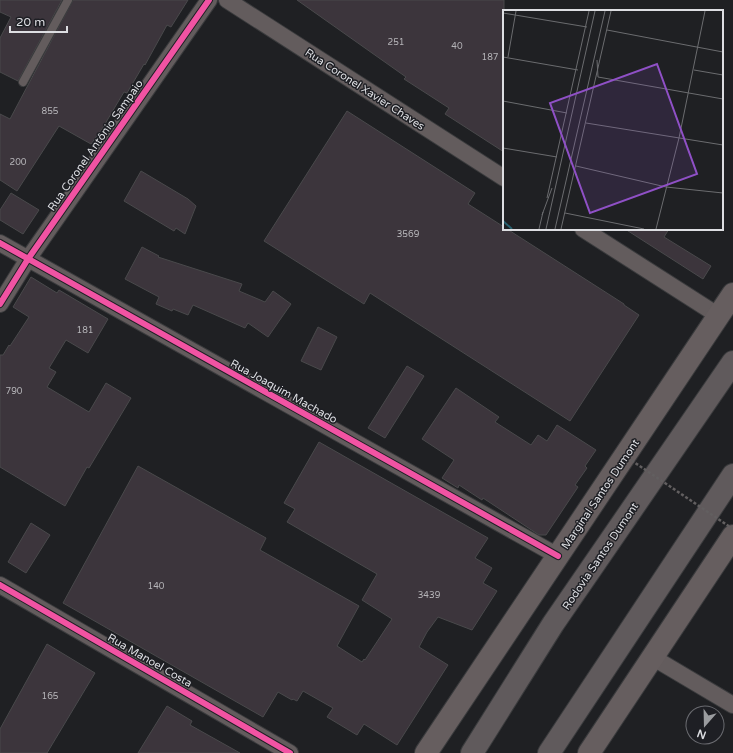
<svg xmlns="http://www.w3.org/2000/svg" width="733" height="753" viewBox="0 0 733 753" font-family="'Varela Round',sans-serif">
<rect width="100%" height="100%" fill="#1f2023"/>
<g fill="#3c353c" stroke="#49494b">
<path d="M0,0H62L18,81L0,72V38L11,17L0,12Z"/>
<path d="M73,0H188L171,27L167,25L145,65L144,64L127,93L124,92L118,102L102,129L91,144L59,126L17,191L0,180V114L10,119Z"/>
<path d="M297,0H504V152L445,114L449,108L404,79L406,77Z"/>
<path d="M347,111L475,193L468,204L504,227V229H507L624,304V305L639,315L570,421L370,293L364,304L264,241Z"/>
<path d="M141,171L188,199L196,206L185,234L176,228L174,231L124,201Z"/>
<path d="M11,193L39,210L23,234L0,220V210Z"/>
<path d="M625,229H669L664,237L711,266L703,279Z"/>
<path d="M142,247L159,256L158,257L242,284L239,291L265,302L273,291L291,304L268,337L248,323L245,328L193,305L188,315L173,309L172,311L156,304L159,297L125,279Z"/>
<path d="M31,277L57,293L59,290L108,319L88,353L66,340L49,368L56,372L47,387L89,412L106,383L131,398L89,468L87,467L65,506L0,467V355H3L9,345L10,346L29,317L13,307Z"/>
<path d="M318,327L337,337L321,370L301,361Z"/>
<path d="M407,366L424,376L385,438L368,428Z"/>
<path d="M456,388L499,417L495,422L531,445L538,435L547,441L557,425L596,450L585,466L587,468L575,485L578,487L546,535H539L483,498L482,500L459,485L458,488L442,478L454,460L422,439Z"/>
<path d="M319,442L488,538L475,558L492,568L483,583L497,591L472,630L438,617L427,632L419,647L448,665L397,745L364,724L357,735L327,717L333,708L303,691L297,701L293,699L292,700L278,692L263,717L63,603L138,466L266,538L260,550L359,606L337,646L362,662L364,659L365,660L392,619L362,600L377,574L287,522L295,509L284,503Z"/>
<path d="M31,523L50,535L26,573L8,562Z"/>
<path d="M47,644L95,673L47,753H0V729Z"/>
<path d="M167,706L192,721L190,725L240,753H138Z"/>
</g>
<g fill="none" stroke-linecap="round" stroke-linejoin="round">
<defs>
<path id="lane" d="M23,82L68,0"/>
<g id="street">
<path d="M227,0L504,178"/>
<path d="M583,229L719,316"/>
<path d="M0,243L558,556"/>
<path d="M0,304L28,259L209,0"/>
<path d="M0,585L290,753"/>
<path d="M652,657L733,705"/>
</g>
<g id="secondary">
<path d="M426,753L733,294"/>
<path d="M589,753L733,536"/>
</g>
<g id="highway">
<path d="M472,753L553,624L733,362"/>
<path d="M549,753L733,475"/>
</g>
</defs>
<use href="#lane" stroke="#3a3b3d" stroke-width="10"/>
<use href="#street" stroke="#3a3b3d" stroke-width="18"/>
<use href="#secondary" stroke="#3a3b3d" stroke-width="24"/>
<use href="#highway" stroke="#3a3b3d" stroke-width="24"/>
<use href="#lane" stroke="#635c5d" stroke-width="8"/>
<use href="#street" stroke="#635c5d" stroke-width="16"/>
<use href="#secondary" stroke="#665e5f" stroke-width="22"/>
<use href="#highway" stroke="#605a5c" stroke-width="22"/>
<path stroke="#625f60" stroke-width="2.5" stroke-dasharray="3 2" stroke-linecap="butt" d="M619,452L733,529"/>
<defs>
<g id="cycleway">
<path d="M0,243L558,556"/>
<path d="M0,304L28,259L209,0"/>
<path d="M0,585L290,753"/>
</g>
</defs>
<use href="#cycleway" stroke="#1e1f24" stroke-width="8"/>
<use href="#cycleway" stroke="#f153a3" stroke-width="6"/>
</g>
<g text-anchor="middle" stroke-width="3" stroke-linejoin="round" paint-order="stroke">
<g font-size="9" fill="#b5b4b8">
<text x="396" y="45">251</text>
<text x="457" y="49">40</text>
<text x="490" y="60">187</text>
<text x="50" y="114">855</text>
<text x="18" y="165">200</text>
<text x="408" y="237">3569</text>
<text x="85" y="333">181</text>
<text x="14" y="394">790</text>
<text x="156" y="589">140</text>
<text x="429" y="598">3439</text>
<text x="50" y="699">165</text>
</g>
<g font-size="11" fill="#dddee2" stroke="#1e1f24">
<text transform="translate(365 89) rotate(33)" y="4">Rua Coronel Xavier Chaves</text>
<text transform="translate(95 145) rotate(-55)" y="4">Rua Coronel Antônio Sampaio</text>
<text transform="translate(284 391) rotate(29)" y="4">Rua Joaquim Machado</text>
<text transform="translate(600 494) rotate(-56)" y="4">Marginal Santos Dumont</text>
<text transform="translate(600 556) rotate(-56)" y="4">Rodovia Santos Dumont</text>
<text transform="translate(150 660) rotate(30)" y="4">Rua Manoel Costa</text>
</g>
</g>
<g transform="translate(503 10)">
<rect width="220" height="220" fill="#1f2023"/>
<path fill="none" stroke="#29616f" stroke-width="2" d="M0,211L9,219"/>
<path fill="none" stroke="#6b6c6f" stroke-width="1" d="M0,3L84,17M104,20L220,42M0,47L75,60M5,47L13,1M94,50L95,67M191,60L220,65M95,67L220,89M0,91L64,103M83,113L220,135M0,138L54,147M73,156L163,177L220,183M44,188L86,1M62,203L141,219M39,205L49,178M36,219L40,202M43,219L92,1M52,219L102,1M58,219L108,1M153,219L176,128L202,1"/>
<path fill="#8f50c6" fill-opacity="0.15" stroke="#8f50c6" stroke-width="2" d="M154,54L194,164L87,203L47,93Z"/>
<rect width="220" height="220" fill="none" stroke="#dddee2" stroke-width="2"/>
</g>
<g transform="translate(705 725) rotate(200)"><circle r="19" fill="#1e1f24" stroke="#6a6b70"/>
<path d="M0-3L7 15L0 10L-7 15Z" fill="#9a9c9f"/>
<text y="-6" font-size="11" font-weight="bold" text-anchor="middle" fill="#dddee2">N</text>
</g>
<path d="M10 26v6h57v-6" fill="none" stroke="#dddee2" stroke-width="2"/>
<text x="16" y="26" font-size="12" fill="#dddee2" stroke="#1e1f24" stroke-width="3" paint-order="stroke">20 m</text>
</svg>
